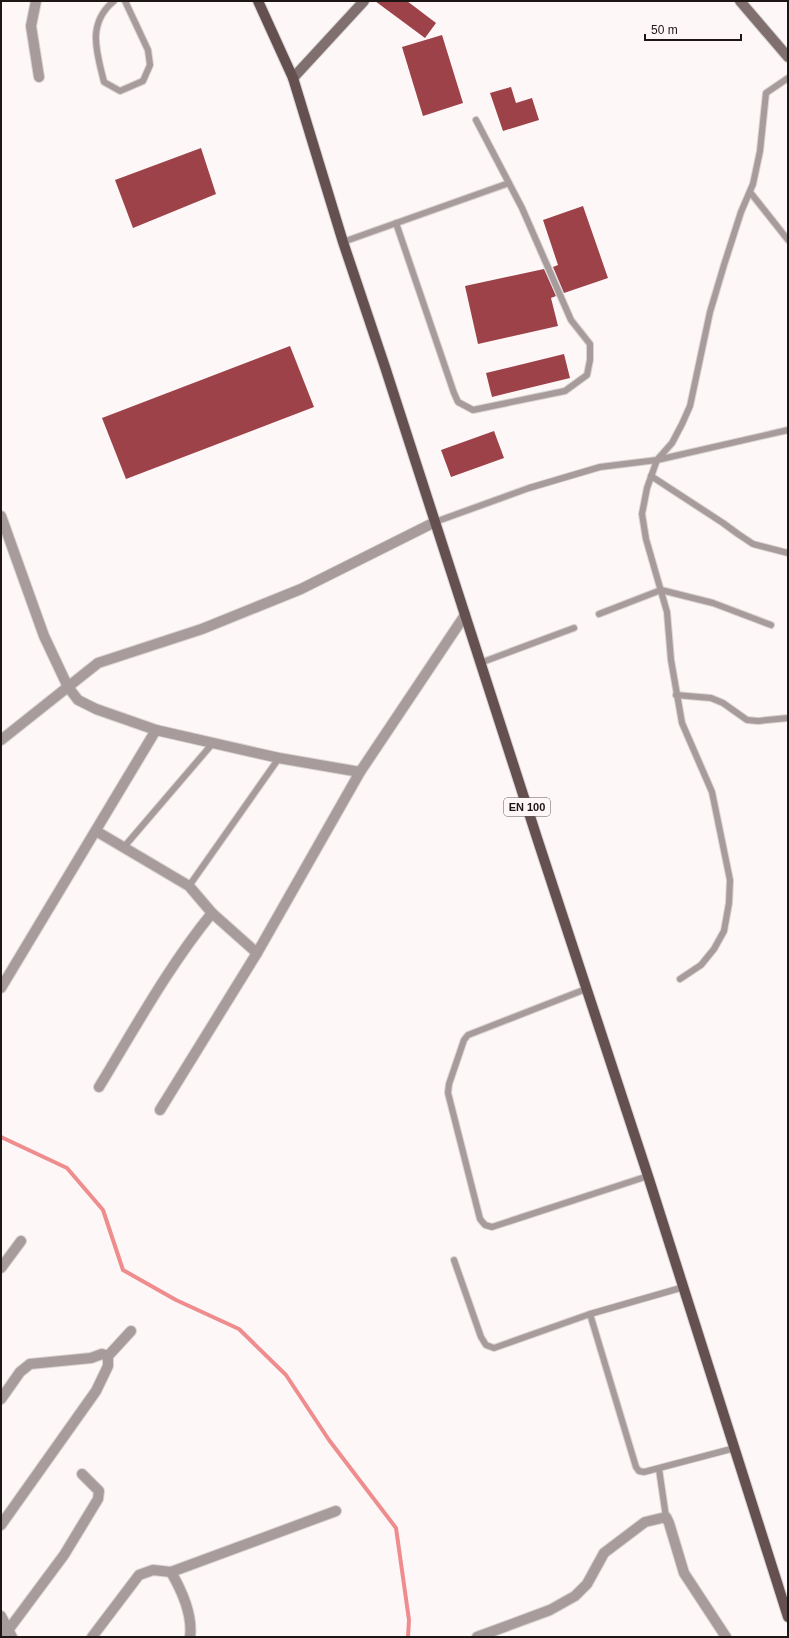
<svg xmlns="http://www.w3.org/2000/svg" width="789" height="1638" viewBox="0 0 789 1638" font-family="Arial,sans-serif">
<rect width="100%" height="100%" fill="#fdf7f7"/>
<g fill="none" stroke-linecap="round" stroke-linejoin="round">
<path stroke="#ef8c8e" stroke-width="4" d="M1,1137L67,1168L103,1210L123,1270L176,1300L239,1329L286,1375L329,1440L396,1528L409,1620L408,1637"/>
</g>
<g fill="#9c4248">
<path d="M375,1H407L436,23L425,38Z"/>
<path d="M442,35L463,103L423,116L402,47Z"/>
<path d="M511,87L516,103L532,98L539,120L503,131L490,93Z"/>
<path d="M201,148L216,194L133,228L115,180Z"/>
<path d="M583,206L608,278L564,293L553,267L558,265L543,220Z"/>
<path d="M544,269L556,296L551,298L558,326L478,344L465,286Z"/>
<path d="M290,346L314,407L126,479L102,418Z"/>
<path d="M564,354L570,378L492,397L486,373Z"/>
<path d="M494,431L504,458L451,477L441,450Z"/>
</g>
<g fill="none" stroke-linecap="round" stroke-linejoin="round">
<defs>
<g id="lane">
<path d="M114,1C86,24 97,53 104,82L120,91L143,81L150,65L148,50L125,1"/>
<path d="M750,192L788,240"/>
<path d="M396,223L454,393L458,402L473,410L565,391L587,375L590,360V344L571,320L522,208L476,120"/>
<path d="M343,242L509,183"/>
<path d="M651,476L723,523L738,534L753,544L788,553"/>
<path d="M435,522L529,488L600,467L657,460L788,430"/>
<path d="M599,614L661,590L713,603L771,625"/>
<path d="M480,663L574,628"/>
<path d="M676,695L711,698L723,703L747,720L758,721L788,718"/>
<path d="M124,847L213,743"/>
<path d="M189,886L279,758"/>
<path d="M680,979L701,965L714,949L724,931L729,903L730,880L712,792L682,723L671,660L667,612L646,539L642,514L647,488L657,460L672,443L682,424L690,406L710,312L724,265L741,212L753,184L760,151L766,93L788,78"/>
<path d="M586,989L468,1035L464,1040L449,1084L448,1093L480,1219L485,1225L492,1227L648,1176"/>
<path d="M454,1260L481,1337L486,1345L494,1348L590,1314L684,1287"/>
<path d="M590,1314L636,1467L639,1471L644,1472L735,1448"/>
<path d="M659,1469L666,1517"/>
</g>
<g id="street">
<path d="M36,1L31,26L39,77"/>
<path d="M1,516L44,636L68,687L78,700L96,709L156,730L279,758L360,772"/>
<path d="M1,740L98,663L202,629L301,589L435,522"/>
<path d="M96,831L189,886L212,913L257,953"/>
<path d="M1,988L156,730"/>
<path d="M99,1087C135,1028 168,967 212,913"/>
<path d="M160,1110L257,953L360,772L465,615"/>
<path d="M1,1268L21,1241"/>
<path d="M1,1399L20,1372L30,1364L91,1358L102,1354L108,1356"/>
<path d="M1,1525L96,1391L108,1366V1356L131,1331"/>
<path d="M171,1572C182,1591 193,1615 190,1637"/>
<path d="M1,1616L12,1637"/>
<path d="M3,1637L64,1555L98,1499L99,1491L82,1474"/>
<path d="M92,1637L139,1575L153,1570L171,1572L336,1511"/>
<path d="M477,1637L550,1610L575,1596L587,1584L604,1553L645,1522L666,1517L669,1523L684,1573L726,1637"/>
</g>
<g id="secondary">
<path d="M740,1L788,57"/>
<path d="M293,78L364,1"/>
</g>
<path id="primary" d="M258,1L293,78L343,242L385,367L538,841L648,1176L788,1617"/>
</defs>
<use href="#lane" stroke="#d9d3d3" stroke-width="8"/>
<use href="#street" stroke="#d9d3d3" stroke-width="12"/>
<use href="#secondary" stroke="#d9d3d3" stroke-width="12"/>
<use href="#primary" stroke="#d9d3d3" stroke-width="12"/>
<use href="#lane" stroke="#a79b9b" stroke-width="6"/>
<use href="#street" stroke="#a79b9b" stroke-width="10"/>
<use href="#secondary" stroke="#7f6f6e" stroke-width="10"/>
<use href="#primary" stroke="#63504f" stroke-width="10"/>
</g>
<g text-anchor="middle" stroke-width="4" stroke-linejoin="round" paint-order="stroke">
<rect fill="#fdf7f7" stroke="#615959" stroke-width="1" x="504" y="798" width="46" height="18" rx="3"/>
<g font-size="11" font-weight="bold" fill="#1e1515">
<text x="527" y="811">EN 100</text>
</g>
</g>
<rect width="789" height="1638" fill="none" stroke="#1e1515" stroke-width="4"/>
<path d="M645 34v6h96v-6" fill="none" stroke="#1e1515" stroke-width="2"/>
<text x="651" y="34" font-size="12" fill="#1e1515" stroke="#fdf7f7" stroke-width="3" paint-order="stroke">50 m</text>
</svg>
